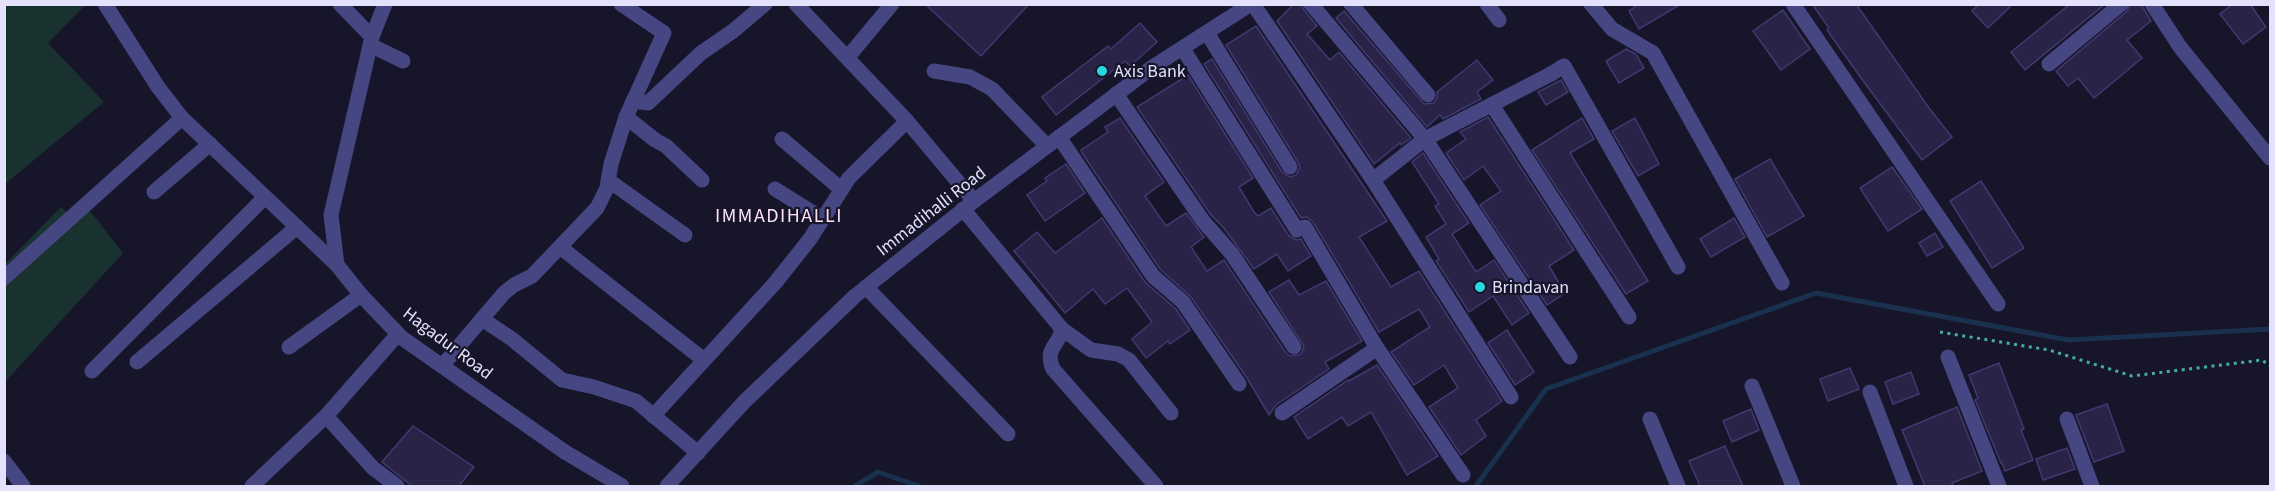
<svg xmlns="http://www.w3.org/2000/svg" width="2275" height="491" viewBox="0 0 2275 491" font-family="'Source Sans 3',sans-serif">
<rect width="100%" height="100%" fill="#171529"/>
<g fill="#193230">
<path d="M5,4L85,5L48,43L104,102L5,184Z"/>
<path d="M61,207L75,220L87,207L123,253L5,382V264Z"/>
</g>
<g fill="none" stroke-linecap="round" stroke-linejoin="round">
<g stroke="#19304e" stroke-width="5">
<path d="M855,486L878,472L919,486"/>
<path d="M1476,486L1546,389L1816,293L2068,340L2270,329"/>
</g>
</g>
<g fill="#292348" stroke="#413971" stroke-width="1.5">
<path d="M925,4H1029L981,56Z"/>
<path d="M1294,4H1301L1304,10L1317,26L1307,34L1330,60L1339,52L1411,138L1401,145L1400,143L1374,164L1277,21Z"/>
<path d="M1639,4H1681L1639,29L1629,11Z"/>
<path d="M1812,4H1856L1929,108L1952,137L1922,160L1861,78L1827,30L1829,28Z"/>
<path d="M1979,4H2013L1988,28L1972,11Z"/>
<path d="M2070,4H2105L2025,70L2011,52Z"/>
<path d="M2130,4H2141L2151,21L2127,40L2142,58L2094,98L2078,78L2068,86L2056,71L2127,11Z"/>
<path d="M2233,4H2250L2266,27L2243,44L2220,14Z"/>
<path d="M1783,10L1810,49L1781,70L1753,31Z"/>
<path d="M1344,11L1424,104L1434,103L1437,98V92L1477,60L1493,80L1477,92L1481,99L1443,119L1440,115L1427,127L1336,18Z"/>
<path d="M1140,23L1157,42L1130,66L1125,61L1056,115L1042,97L1108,46L1111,49Z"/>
<path d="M1256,26L1387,221L1359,237L1391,287L1419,271L1502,401L1476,420L1486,436L1461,455L1429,407L1458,388L1444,365L1414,385L1391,352L1430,327L1419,309L1379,332L1313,222L1307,217L1301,218L1204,64L1212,59L1282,172L1290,177L1296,175L1300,167L1298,162L1226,45Z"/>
<path d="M1626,49L1636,54L1644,68L1619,83L1606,61Z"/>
<path d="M1188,75L1253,178L1239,187L1254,212L1258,216L1271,208L1289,236L1296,240L1301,239L1311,256L1288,271L1277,254L1254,269L1223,227L1211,215L1137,107Z"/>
<path d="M1561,80L1568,92L1546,105L1538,92Z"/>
<path d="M1488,117L1574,250L1549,266L1565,293L1547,305L1480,205L1501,191L1483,166L1464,180L1446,153L1466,139L1460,132Z"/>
<path d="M1120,118L1164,182L1145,196L1166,226L1186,213L1204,237L1191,247L1207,271L1224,260L1286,353L1290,356L1299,355L1302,352L1304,346L1269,292L1289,280L1299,295L1326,281L1362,341L1325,362L1329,369L1276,405L1269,415L1247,378L1191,297L1160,269L1082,153L1081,150L1108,132L1105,127Z"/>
<path d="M1582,118L1594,139L1570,153L1648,281L1626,294L1532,150Z"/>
<path d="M1635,118L1659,164L1638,176L1612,131Z"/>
<path d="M1423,153L1469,223L1452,234L1476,272L1494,260L1529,313L1512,325L1493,296L1469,312L1436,261L1439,259L1426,237L1446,224L1435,206L1439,204L1412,162Z"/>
<path d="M1770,159L1804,216L1767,237L1735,179Z"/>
<path d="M1066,164L1085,193L1045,221L1027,195L1047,181L1045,178Z"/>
<path d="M1892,167L1922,209L1888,231L1860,188Z"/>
<path d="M1981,181L2024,248L1992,268L1950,201Z"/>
<path d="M1102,218L1145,282L1176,309L1190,330L1170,344L1168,341L1146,358L1132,339L1152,322L1127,288L1105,304L1093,289L1065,313L1014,251L1037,232L1055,253Z"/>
<path d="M1734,218L1745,237L1711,257L1700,239Z"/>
<path d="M1935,233L1943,247L1927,256L1919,243Z"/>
<path d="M1507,330L1534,372L1515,385L1488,343Z"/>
<path d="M1999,363L2024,429L2021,430L2033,460L2005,471L2002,463H2001L1975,400L1978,398L1969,375Z"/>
<path d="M1377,365L1438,456L1407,475L1371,412L1348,426L1342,417L1308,439L1294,417L1348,380L1349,381Z"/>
<path d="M1850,368L1859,389L1828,401L1820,379Z"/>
<path d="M1911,372L1919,394L1893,404L1885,382Z"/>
<path d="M2107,404L2124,451L2094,462L2076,415Z"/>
<path d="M1957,407L1982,471L1952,483L1953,486H1925L1902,430Z"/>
<path d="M1751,409L1759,430L1732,442L1723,421Z"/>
<path d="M413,426L474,467L459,486H412L382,462Z"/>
<path d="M1725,446L1743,486H1700L1689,461Z"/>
<path d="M2067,448L2075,469L2043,480L2036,459Z"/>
</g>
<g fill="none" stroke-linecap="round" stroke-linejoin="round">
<path stroke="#42aea2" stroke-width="3" stroke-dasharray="3 4.5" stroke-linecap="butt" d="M1940,332L2049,350L2132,376L2262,360L2270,366"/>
<g stroke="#464782" stroke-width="15">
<path d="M105,4L158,87L182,118L337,265"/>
<path d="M340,4L372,37"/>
<path d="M385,4L372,37L331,215L337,265L361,295L402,338L565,452L622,486"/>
<path d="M796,4L907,121L974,201"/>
<path d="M1253,4L1373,180L1511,397"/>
<path d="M1311,4L1425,139L1570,357"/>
<path d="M1351,4L1428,95"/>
<path d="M1487,4L1499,20"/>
<path d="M1591,4L1612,29L1653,53L1782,283"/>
<path d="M1793,4L1998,304"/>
<path d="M2152,4L2180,47L2270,158"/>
<path d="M1207,33L1290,167"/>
<path d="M370,45L403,61"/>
<path d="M1183,49L1297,230L1305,227L1377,348L1463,475"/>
<path d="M848,57L892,4"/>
<path d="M2049,64L2121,4"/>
<path d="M934,71L970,77L992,89L1047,146"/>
<path d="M1116,94L1203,221L1232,254L1294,347"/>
<path d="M633,101L648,103L701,53L733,31L765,4"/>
<path d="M1492,105L1629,317"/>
<path d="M626,117L655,140L666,146L702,180"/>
<path d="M1059,137L1153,276L1183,302L1239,384"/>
<path d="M782,139L841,189"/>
<path d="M608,180L685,235"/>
<path d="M1373,180L1425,139L1551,74L1564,66L1678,267"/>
<path d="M775,189L823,219"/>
<path d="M154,192L210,144"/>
<path d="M963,209L1062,329C1059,346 1044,348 1053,369L1156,486"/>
<path d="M560,247L704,360"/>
<path d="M4,278L182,118"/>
<path d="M866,287L1008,434"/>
<path d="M482,319L512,339L562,380L594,387L636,401L698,453"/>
<path d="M1062,329L1091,350L1118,354L1129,360L1171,413"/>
<path d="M289,347L361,295"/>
<path d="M1948,357L1999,486"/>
<path d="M137,362L297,227"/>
<path d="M442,366L504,293L514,285L532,276L597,208L607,188L611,164L626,117L664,33L621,4"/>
<path d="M92,371L265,197"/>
<path d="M1752,386L1793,486"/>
<path d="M1870,392L1906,486"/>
<path d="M1282,413L1377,348"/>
<path d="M326,416L373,468L397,486"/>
<path d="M653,416L775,283L810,239L849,178L907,121"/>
<path d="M1650,419L1678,486"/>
<path d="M2067,419L2092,486"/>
<path d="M4,461L23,486"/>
<path d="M252,486L326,416L398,334"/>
<path d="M667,486L745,401L855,296L974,201L1154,66L1251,4"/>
</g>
</g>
<g fill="#27d8e1" stroke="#171529" stroke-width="2">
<circle cx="1102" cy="71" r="6"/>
<circle cx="1480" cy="287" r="6"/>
</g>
<g text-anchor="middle" stroke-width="4.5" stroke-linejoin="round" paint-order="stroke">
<g font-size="18" fill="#e3e1fb" stroke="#171529" text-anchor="start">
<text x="1114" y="77">Axis Bank</text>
<text x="1492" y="293">Brindavan</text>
</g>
<g font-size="18" fill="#e3e1fb" stroke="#171529">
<text transform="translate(931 211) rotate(-38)" y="6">Immadihalli Road</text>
<text transform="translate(448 343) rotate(37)" y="6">Hagadur Road</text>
</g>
<g font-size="20" letter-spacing="1.5" fill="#fbe3f4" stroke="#171529">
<text x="779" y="222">IMMADIHALLI</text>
</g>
</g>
<rect width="2275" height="491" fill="none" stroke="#e3e1fb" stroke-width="12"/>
</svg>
